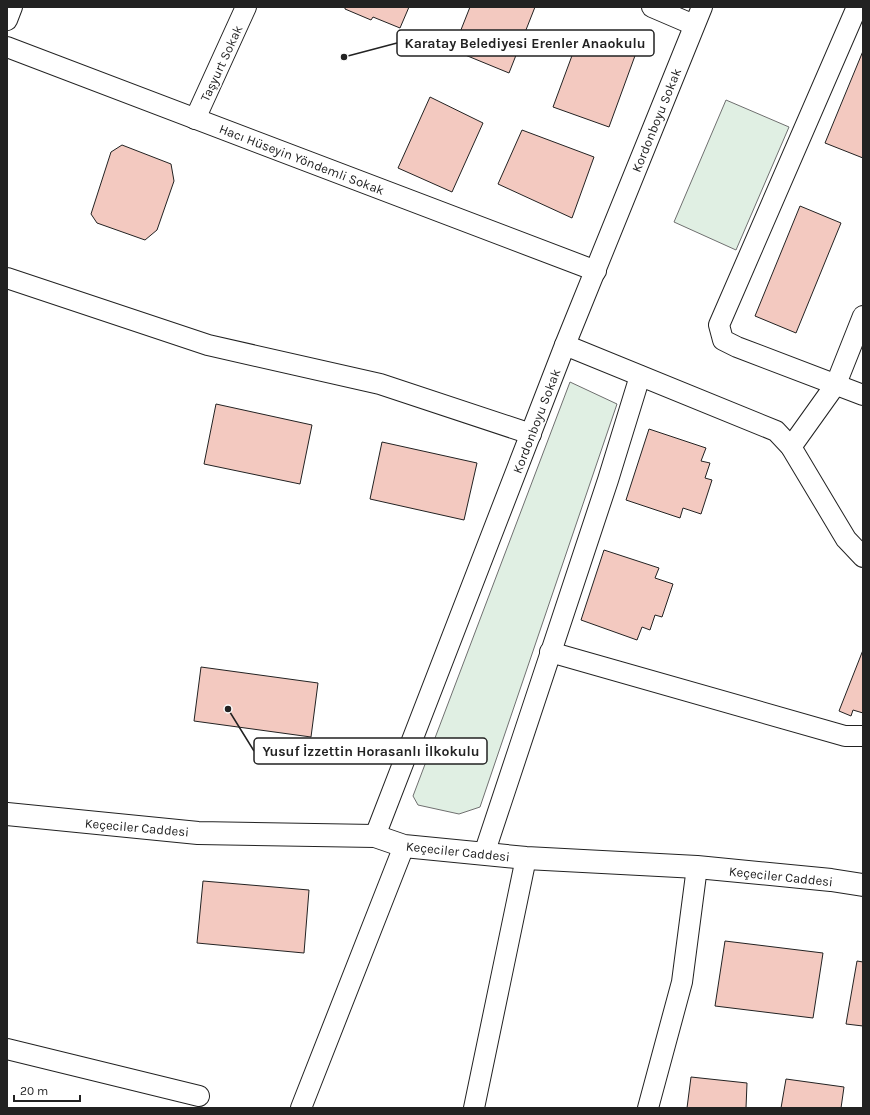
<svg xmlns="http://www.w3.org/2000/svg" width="870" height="1115" viewBox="0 0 870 1115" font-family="Karla,sans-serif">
<rect width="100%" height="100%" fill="#fff"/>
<g fill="#e0efe3" stroke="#6f6f6f">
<path d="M726,100L789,127L736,250L674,222Z"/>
<path d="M570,382L617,404L480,807L459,814L418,805L413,796Z"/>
</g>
<g fill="#f3c9c0" stroke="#222">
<path d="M345,7H409L400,28L373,17L371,20L345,9Z"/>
<path d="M470,7H535L509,73L453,50Z"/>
<path d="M580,34L636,53L609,127L553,107Z"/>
<path d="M863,51V158L825,143Z"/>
<path d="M430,97L483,123L452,192L398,168Z"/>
<path d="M522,130L594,157L572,218L498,184Z"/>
<path d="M122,145L171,164L174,181L157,230L145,240L97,223L91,214L111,152Z"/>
<path d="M800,206L841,223L796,333L755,316Z"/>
<path d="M216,404L312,425L300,484L204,464Z"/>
<path d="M649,429L706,448L701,461L710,463L705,478L712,480L701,514L683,508L680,518L626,500Z"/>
<path d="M382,442L477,463L464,520L370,499Z"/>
<path d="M604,550L659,568L655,578L673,584L662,617L655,615L650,630L642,627L637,640L581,620Z"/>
<path d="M863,650V713L853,710L851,716L839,711Z"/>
<path d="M201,667L318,683L311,737L194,721Z"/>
<path d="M203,881L309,890L304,953L197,943Z"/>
<path d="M725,941L823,953L813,1018L715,1006Z"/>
<path d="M857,961L863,962V1026L846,1024Z"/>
<path d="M691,1077L747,1083L746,1108H687Z"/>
<path d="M786,1079L844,1087L841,1108H781Z"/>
</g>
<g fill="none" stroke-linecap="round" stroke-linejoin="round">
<defs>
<g id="street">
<path d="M652,7L694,25"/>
<path d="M857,7L719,325L723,340L737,347L863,395"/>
<path d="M7,20L12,7"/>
<path d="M7,47L596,271"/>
<path d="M195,119L246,7"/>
<path d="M7,278L208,345L380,384L531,434"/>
<path d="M565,345L776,431L791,447L846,539L863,557"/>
<path d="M791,447L836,384L863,316"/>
<path d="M550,652L845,736H863"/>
<path d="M375,836L565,345L702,7"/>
<path d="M484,854L608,480L640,376"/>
<path d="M7,1049L199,1096"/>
<path d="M301,1108L404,846"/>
<path d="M474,1108L526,858"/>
<path d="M648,1108L682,982L697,867"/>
</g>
<path id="secondary" d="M7,814L198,833L375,836L404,846L526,858L697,867L831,880L863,885"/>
</defs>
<use href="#street" stroke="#222" stroke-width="22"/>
<use href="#secondary" stroke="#222" stroke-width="24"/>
<use href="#street" stroke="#fff" stroke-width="20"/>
<use href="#secondary" stroke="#fff" stroke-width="22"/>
</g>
<g text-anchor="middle" stroke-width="3" stroke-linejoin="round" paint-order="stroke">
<g font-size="13" fill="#222" stroke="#fff">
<text transform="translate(221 63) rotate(-65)" y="5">Taşyurt Sokak</text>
<text transform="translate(656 120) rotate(-68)" y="5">Kordonboyu Sokak</text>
<text transform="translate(302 159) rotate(21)" y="5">Hacı Hüseyin Yöndemli Sokak</text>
<text transform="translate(536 421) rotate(-69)" y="5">Kordonboyu Sokak</text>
<text transform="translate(137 827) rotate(5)" y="5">Keçeciler Caddesi</text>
<text transform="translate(458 851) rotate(6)" y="5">Keçeciler Caddesi</text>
<text transform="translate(781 876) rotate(6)" y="5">Keçeciler Caddesi</text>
</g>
</g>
<path fill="none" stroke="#222" stroke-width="1.5" d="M344 57L397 43M228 709L254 751"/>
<g fill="#222" stroke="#fff" stroke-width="1.5">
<circle cx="344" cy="57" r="4"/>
<circle cx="228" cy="709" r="4"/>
</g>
<g fill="#fff" stroke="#222" stroke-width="1.5">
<rect x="397" y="30" width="257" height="26" rx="4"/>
<rect x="254" y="738" width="233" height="26" rx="4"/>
</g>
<g font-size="14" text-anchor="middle" font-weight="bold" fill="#222">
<text x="525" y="48">Karatay Belediyesi Erenler Anaokulu</text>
<text x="371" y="756">Yusuf İzzettin Horasanlı İlkokulu</text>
</g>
<rect width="870" height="1115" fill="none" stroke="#222222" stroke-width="16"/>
<path d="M14 1095v6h66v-6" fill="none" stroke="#222222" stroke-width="2"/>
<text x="20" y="1095" font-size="12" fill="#222222" stroke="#ffffff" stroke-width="3" paint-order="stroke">20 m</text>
</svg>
